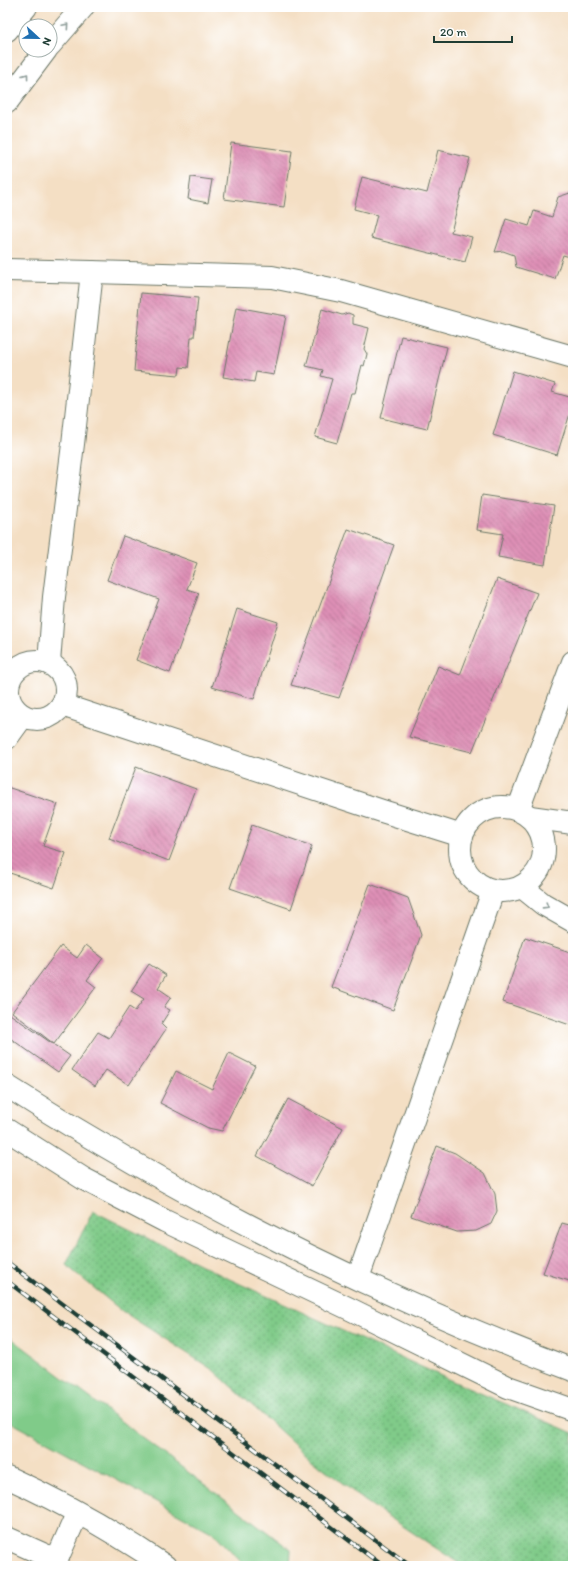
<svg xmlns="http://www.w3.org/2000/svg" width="580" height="1573" viewBox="0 0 580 1573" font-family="Itim,sans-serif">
<defs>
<pattern id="grass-dots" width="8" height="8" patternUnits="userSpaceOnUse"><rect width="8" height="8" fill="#80cb89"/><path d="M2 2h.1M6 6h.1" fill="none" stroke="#68a671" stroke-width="1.8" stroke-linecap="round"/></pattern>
<pattern id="building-back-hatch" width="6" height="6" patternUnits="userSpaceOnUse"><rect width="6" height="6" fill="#de8fb6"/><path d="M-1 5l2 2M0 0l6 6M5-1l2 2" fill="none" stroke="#b37695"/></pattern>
</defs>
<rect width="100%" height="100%" fill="#fff"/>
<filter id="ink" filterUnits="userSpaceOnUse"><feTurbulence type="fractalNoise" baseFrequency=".025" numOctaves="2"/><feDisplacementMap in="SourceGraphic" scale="8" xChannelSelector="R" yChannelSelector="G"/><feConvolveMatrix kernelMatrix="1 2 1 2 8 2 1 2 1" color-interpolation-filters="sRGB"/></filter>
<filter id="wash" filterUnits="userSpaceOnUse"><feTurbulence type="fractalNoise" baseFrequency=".012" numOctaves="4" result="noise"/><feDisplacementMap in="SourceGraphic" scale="16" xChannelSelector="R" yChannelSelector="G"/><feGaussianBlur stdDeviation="0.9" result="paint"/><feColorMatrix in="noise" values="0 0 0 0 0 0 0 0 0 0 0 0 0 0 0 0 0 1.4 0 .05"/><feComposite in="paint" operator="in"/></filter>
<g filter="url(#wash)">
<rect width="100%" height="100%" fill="#f4dfc4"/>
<path fill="url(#grass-dots)" stroke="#50845e" d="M93,1211L225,1277L450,1380L573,1433V1566H463L365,1501L308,1456L213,1370L122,1311L66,1265Z"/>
<path fill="#80cb89" stroke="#50845e" d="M7,1335L291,1550L290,1566H245L215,1534L7,1420Z"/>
<g id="blocks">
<g fill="url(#building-back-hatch)">
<path d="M231,143L292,151L284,207L224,199Z"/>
<path d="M438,150L470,158L451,232L472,237L465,262L371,238L377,215L354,209L362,177L427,193Z"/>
<path d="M191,177L212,180L208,203L188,199Z"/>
<path d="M570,193L573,194V258L563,255L555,279L516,267L514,255L503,251L495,252L506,219L529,226L534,211L552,217L558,197Z"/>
<path d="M141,293L198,298L194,337H191L188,368L180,367L179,375L134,371Z"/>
<path d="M236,307L286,316L274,375L256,372L254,382L223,377Z"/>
<path d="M322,309L342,315L348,313L353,315V324L369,328L364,349L367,354L364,366L362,365L355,393H351L337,443L315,437L332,379L321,376L323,370L306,366Z"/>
<path d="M401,336L447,347L427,429L381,418Z"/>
<path d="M513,371L555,384L552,392L573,398V404L557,455L493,435Z"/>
<path d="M482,495L554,506L545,565L498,557L503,534L477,530Z"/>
<path d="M7,511H8L9,543H7Z"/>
<path d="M348,529L394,545L339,698L291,685Z"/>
<path d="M123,536L197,563L187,589L199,593L170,673L136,660L159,599L107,580Z"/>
<path d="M497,579L537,593L472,752L409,737L438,666L460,675Z"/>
<path d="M237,609L278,622L254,699L212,687Z"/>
<path d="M136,767L196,789L169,861L109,838Z"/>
<path d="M7,787L58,804L43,846L66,853L54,888L7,872Z"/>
<path d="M252,825L312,846L291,909L230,888Z"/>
<path d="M370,884L408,898L421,935L393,1010L331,987Z"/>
<path d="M525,937L573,953V1026L503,1002Z"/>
<path d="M86,945L103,958L87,980L96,987L54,1044L12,1012L61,946L77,958Z"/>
<path d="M149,964L166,975L158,988L171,997L164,1007L170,1010L161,1024L166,1029L129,1085L106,1070L95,1086L72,1070L98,1032L109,1038L129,1007L135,1011L144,999L131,991Z"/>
<path d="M7,1012L70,1056L58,1072L7,1036Z"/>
<path d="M229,1053L255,1066L222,1131L208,1128L160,1103L176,1071L212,1089Z"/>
<path d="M288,1099L343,1128L312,1186L257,1156Z"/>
<path d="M437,1146L455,1153L485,1173L495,1194L497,1211L491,1224L476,1231L457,1232L411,1216Z"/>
<path d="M562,1223L573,1226V1282L543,1273Z"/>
</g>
</g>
</g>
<g filter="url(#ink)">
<use href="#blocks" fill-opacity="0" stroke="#6a7666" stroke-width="1"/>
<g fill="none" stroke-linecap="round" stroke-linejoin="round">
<defs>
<g id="minor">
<path d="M7,30L26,7"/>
<path d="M50,45L83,7"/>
<path d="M7,102L46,50"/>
<path d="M7,270L92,272L73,444L54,597L49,663"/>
<path d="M92,272L272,277L341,291L573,357"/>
<circle cx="37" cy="690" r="29"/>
<path d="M62,705L382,811L462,836"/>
<path d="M7,738L23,716"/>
<circle cx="502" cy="849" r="42"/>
<path d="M518,810L573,662"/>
<path d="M530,817L573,823"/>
<path d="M522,887L543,904L573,921"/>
<path d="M7,1086C185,1200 375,1295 573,1370"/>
<path d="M358,1278L493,891"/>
<path d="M7,1477C62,1502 115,1532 165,1566"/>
<path d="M7,1538L56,1560"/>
<path d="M54,1566L77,1514"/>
</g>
<path id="tertiary" d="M7,1130L84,1179L165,1221L352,1310L508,1387L573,1410"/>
</defs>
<use href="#minor" stroke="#6a7666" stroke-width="24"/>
<use href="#tertiary" stroke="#6a7666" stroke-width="24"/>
<use href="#minor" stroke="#fff" stroke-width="22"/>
<use href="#tertiary" stroke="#fff" stroke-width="22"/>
<defs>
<g id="rail">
<path d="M7,1262L410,1566"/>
<path d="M7,1281L383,1566"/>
</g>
</defs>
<use href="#rail" stroke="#1f3d34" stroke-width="4.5"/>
<use href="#rail" stroke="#fff" stroke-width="3" stroke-dasharray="9" stroke-linecap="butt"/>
</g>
<defs><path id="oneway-chevron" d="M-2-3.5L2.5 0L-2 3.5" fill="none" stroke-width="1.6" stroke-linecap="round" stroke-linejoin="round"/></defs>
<g stroke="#8f9e9a">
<use href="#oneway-chevron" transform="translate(66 26) rotate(-49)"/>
<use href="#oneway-chevron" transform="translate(26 76) rotate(-53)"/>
<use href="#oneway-chevron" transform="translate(546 906) rotate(32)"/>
</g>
</g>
<rect width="580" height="1573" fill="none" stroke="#fff" stroke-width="24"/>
<g transform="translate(38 38) rotate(112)"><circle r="19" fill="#ffffff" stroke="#a5b1ae"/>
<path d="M0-3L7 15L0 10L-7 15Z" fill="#1f6fb2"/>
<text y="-6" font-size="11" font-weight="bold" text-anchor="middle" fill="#1f3d34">N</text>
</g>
<path d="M434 36v6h78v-6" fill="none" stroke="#1f3d34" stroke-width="2"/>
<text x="440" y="36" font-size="12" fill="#1f3d34" stroke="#ffffff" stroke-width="3" paint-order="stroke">20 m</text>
</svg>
